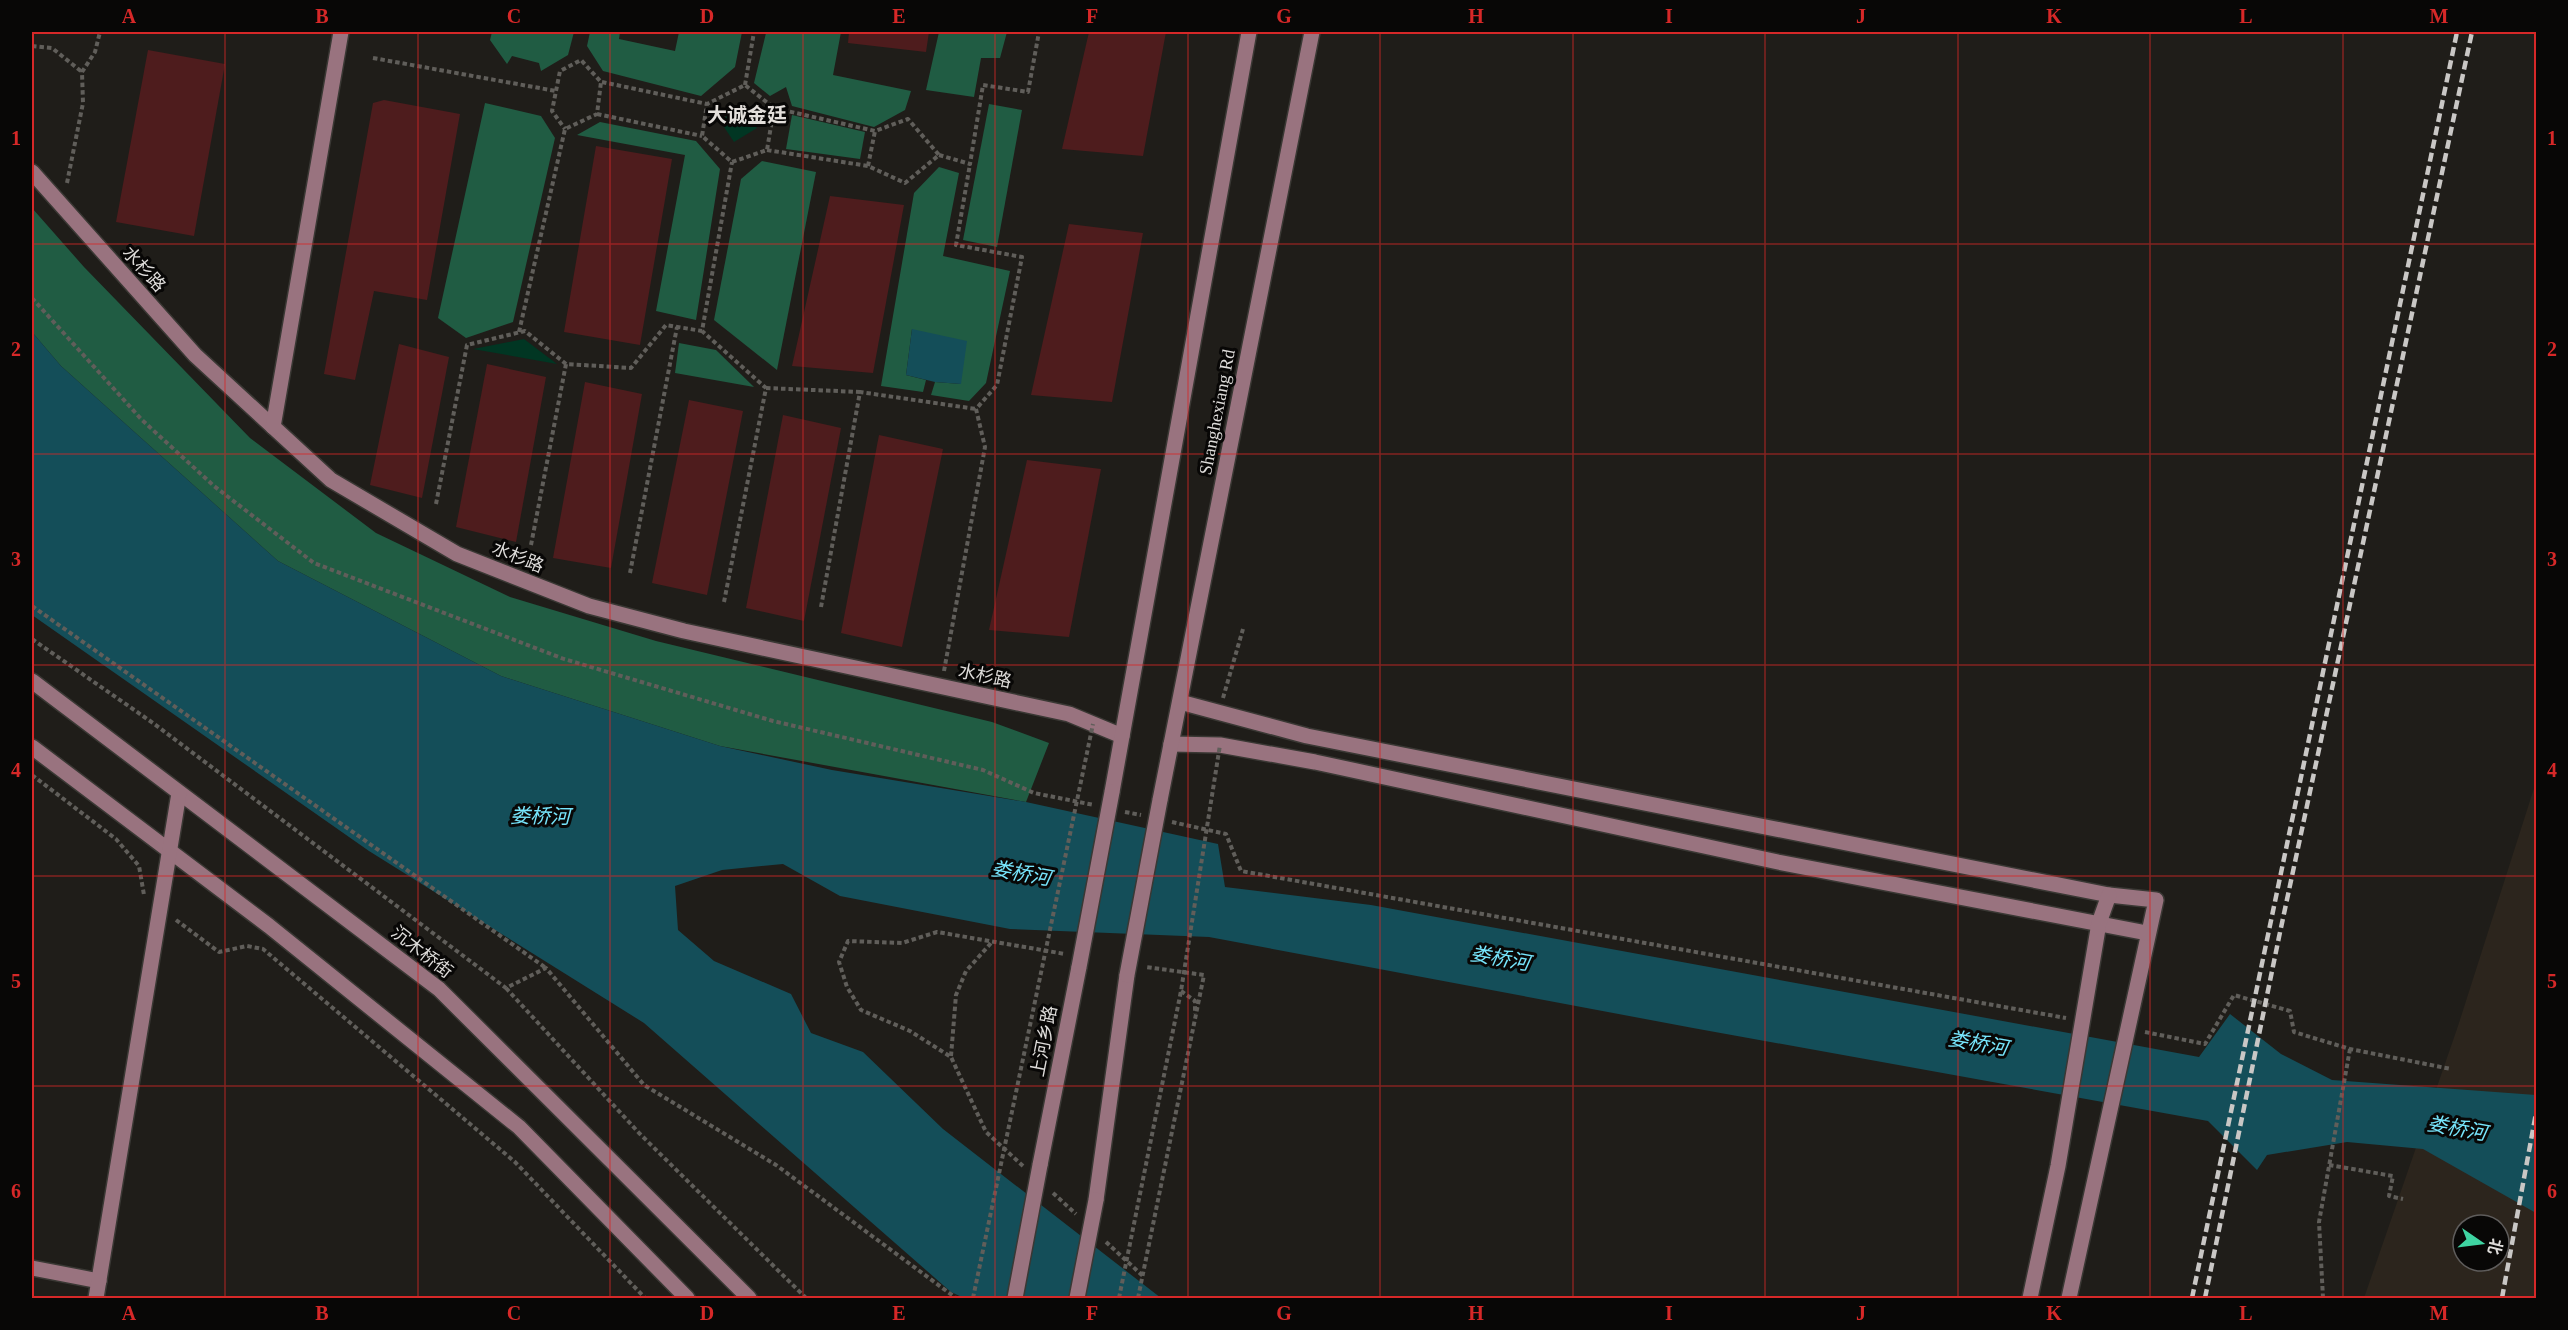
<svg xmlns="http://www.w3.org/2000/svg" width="2568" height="1330" viewBox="0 0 2568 1330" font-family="'Times New Roman','Noto Sans SC',serif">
<rect width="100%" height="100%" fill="#1f1d19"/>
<path fill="#2c251d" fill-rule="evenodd" d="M2536,782V1298H2364L2458,1026ZM2463,1225H2499V1261H2463Z"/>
<g fill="#013623">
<path d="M741,106L757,128L734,142L720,121Z"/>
<path d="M524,339L557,364L473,349Z"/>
</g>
<g fill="#205c43">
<path d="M492,32H574L568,55L541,71L539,63L512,56L507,64L490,40Z"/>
<path d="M590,32H620L619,39L675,51L679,32H742L735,67L701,96L603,71L587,46Z"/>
<path d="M771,32H841L833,75L911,91L905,110L874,127L792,106L786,87L770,96L754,83L766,33Z"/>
<path d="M939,32H1007L1000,58H981L974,97L926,90Z"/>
<path d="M485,103L541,116L555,138L513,322L466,338L438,318Z"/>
<path d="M989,104L1022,110L997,247L963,240Z"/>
<path d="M792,115L865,132L860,159L786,149Z"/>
<path d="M600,122L696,141L720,169L696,320L656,311L685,155L577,135Z"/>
<path d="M762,161L816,172L777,370L714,320L741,179Z"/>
<path d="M939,167L959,173L943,256L1010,271L986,383L969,401L931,395L935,382L961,384L912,329L906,375L926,380L923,392L881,386L914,193Z"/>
<path d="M32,208L84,267L250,438L376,533L510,597L656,641L992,722L1049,743L1026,802L720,746L501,676L278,561L61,366L32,332Z"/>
<path d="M679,343L716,350L754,387L675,373Z"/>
</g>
<g fill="#144e59">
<path d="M912,329L967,341L961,384L935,382L906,375Z"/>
<path d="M32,332L61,366L278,561L501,676L720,746L832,770L1026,802L1218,844L1225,887L1371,905L2199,1057L2230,1014L2281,1054L2332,1080L2536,1095V1213L2423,1149L2347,1142L2267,1155L2257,1170L2208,1121L1693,1028L1209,937L1010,929L840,896L783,864L722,870L675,886L678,930L714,961L791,994L811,1033L863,1052L943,1129L1161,1298H964L951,1292L644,1023L369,851L32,615Z"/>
</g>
<g fill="#4e1c1d">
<path d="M849,32H929L926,52L848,43Z"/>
<path d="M1089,32H1166L1143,156L1062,149Z"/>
<path d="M148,50L225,64L194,236L116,222Z"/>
<path d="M384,100L460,114L427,300L374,291L355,380L324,374L373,103Z"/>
<path d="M596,146L672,159L640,345L564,332Z"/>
<path d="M830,196L904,205L873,373L792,366Z"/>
<path d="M1069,224L1143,233L1112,402L1031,395Z"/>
<path d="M399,344L449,357L422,498L370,485Z"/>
<path d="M487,364L546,377L516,542L456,527Z"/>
<path d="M585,382L642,394L611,568L553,558Z"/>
<path d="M689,400L743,411L707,595L652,583Z"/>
<path d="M783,415L841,428L804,621L746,608Z"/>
<path d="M879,435L943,449L902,647L841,633Z"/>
<path d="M1027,460L1101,469L1069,637L989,630Z"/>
</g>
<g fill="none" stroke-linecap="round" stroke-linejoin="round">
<defs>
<g id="secondary">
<path d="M32,172L195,355L331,480L457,554L589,606L684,631L1069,714L1122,736"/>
<path d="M273,427L341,32"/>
<path d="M32,681L439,989L749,1298"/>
<path d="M1180,702L1307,736L2109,895L2156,900L2069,1298"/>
<path d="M1171,744L1220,745L1315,762L1778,862L2147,933"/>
<path d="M32,747L269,926L519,1127L687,1298"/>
<path d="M1112,792L1249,32"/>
<path d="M1160,800L1312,32"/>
<path d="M1040,1165L1079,967"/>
<path d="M1096,1200L1127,975"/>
<path d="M32,1268L99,1281"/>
<path d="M96,1298L179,793"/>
<path d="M2030,1298L2058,1166L2099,923L2109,895"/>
</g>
</defs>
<use href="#secondary" stroke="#3a3834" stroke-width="18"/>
<g stroke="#605e5a" stroke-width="4" stroke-dasharray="4.5 3" stroke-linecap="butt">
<path d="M32,46L52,48L82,72"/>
<path d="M373,58L556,91"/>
<path d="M602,82L707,104"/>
<path d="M745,85L754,32"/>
<path d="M597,114L702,136"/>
<path d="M767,150L868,166L905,183L939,155L908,119L875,131L774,108L745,85L707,104L702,136L732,162L767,150L774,108"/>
<path d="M939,155L970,164L983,85L1028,92L1039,32"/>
<path d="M868,166L875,131"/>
<path d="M67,183L83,103L82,72L95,52L100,32"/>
<path d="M32,298L142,420L214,486L314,563L564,659L773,721L983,770L1034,793L1094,805"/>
<path d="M519,332L565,129L597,114L601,82L581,60L560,71L552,111L565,129"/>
<path d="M766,388L860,392"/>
<path d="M436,504L467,345L525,331L566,364"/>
<path d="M531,545L566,364L631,368L666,325L702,331"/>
<path d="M630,573L677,327"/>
<path d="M724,602L766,388L702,331L732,162"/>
<path d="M32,606L546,968"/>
<path d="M821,607L860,392L976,409"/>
<path d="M32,639L153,723L506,988L546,968L644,1085L776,1165L956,1298"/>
<path d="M944,671L985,447L976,409L997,385L1022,257L956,245L970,164"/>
<path d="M1223,698L1243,629"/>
<path d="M32,775L116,839L139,866L144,895"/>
<path d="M1125,812L1141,815"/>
<path d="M1172,822L1226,834L1241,871L2066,1018"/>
<path d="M176,920L219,952L247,946L263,949L515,1162L645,1298"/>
<path d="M506,988L639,1133L806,1298"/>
<path d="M1181,991L1195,1001V1014"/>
<path d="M2145,1032L2205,1044L2234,995L2290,1011L2294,1032L2350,1049L2451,1069"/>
<path d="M951,1056L956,995L966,971L992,942"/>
<path d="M2329,1165L2393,1176L2389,1196L2403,1199"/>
<path d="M1023,1166L986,1132L951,1057L910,1031L861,1010L847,987L839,962L848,941L902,943L937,932L1065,954"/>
<path d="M1053,1193L1076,1214"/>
<path d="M1106,1242L1143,1276"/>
<path d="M1138,1298L1204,975L1146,967"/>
<path d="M2323,1298L2319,1222L2350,1049"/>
</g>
<use href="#secondary" stroke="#99737f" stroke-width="15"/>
<g stroke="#c9c7c5" stroke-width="4.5" stroke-dasharray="9 4.5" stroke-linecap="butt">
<path d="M2192,1298L2457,32"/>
<path d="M2205,1298L2279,937L2472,32"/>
<path d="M2502,1298L2536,1113"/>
</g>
<defs>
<g id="secondary-bridge">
<path d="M1079,967L1112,792"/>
<path d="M1127,975L1160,800"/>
<path d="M1015,1298L1040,1165"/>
<path d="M1077,1298L1096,1200"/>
</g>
</defs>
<use href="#secondary-bridge" stroke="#3a3834" stroke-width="18" stroke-linecap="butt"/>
<g stroke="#605e5a" stroke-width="4" stroke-dasharray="4.5 3" stroke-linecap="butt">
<path d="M973,1298L1093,724"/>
<path d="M1119,1298L1181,991L1220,745"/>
</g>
<use href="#secondary-bridge" stroke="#99737f" stroke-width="15"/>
</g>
<path fill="none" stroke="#d62828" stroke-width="1.5" stroke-opacity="0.55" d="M225,32V1298M418,32V1298M610,32V1298M803,32V1298M995,32V1298M1188,32V1298M1380,32V1298M1573,32V1298M1765,32V1298M1958,32V1298M2150,32V1298M2343,32V1298M32,244H2536M32,454H2536M32,665H2536M32,876H2536M32,1086H2536"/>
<g text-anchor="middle" stroke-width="6" stroke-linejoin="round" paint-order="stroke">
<g font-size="18" fill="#dedcda" stroke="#080706">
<text transform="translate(144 269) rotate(48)" y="6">水杉路</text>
<text transform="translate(1217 412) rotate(-79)" y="6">Shanghexiang Rd</text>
<text transform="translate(518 557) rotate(22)" y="6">水杉路</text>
<text transform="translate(985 676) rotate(12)" y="6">水杉路</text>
<text transform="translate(422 952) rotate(38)" y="6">沉木桥街</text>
<text transform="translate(1044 1041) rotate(-79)" y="6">上河乡路</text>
</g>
<g font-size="20" font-weight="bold" fill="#e3dfdb" stroke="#080706">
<text x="747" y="122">大诚金廷</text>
</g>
<g font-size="20" font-style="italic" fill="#77e5fc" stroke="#080706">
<text transform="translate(540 816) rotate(1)" y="7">娄桥河</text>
<text transform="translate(1021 873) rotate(10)" y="7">娄桥河</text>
<text transform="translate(1500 958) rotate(10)" y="7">娄桥河</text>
<text transform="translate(1978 1043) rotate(10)" y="7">娄桥河</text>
<text transform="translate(2457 1128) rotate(10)" y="7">娄桥河</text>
</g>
</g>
<rect width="2568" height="1330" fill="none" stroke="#080706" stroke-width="66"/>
<g transform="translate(2481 1243) rotate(104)"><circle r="28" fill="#080706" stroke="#5e5c5b" stroke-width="1.5"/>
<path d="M0-4.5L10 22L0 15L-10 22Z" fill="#3fd4a2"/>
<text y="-9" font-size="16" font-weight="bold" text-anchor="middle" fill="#dedcda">北</text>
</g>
<rect x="33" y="33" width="2502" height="1264" fill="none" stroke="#d62828" stroke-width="2"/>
<g font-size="20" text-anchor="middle" font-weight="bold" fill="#d62828">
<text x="129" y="23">A</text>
<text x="322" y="23">B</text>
<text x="514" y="23">C</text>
<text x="707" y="23">D</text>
<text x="899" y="23">E</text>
<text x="1092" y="23">F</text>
<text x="1284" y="23">G</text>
<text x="1476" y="23">H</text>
<text x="1669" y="23">I</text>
<text x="1861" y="23">J</text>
<text x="2054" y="23">K</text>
<text x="2246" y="23">L</text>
<text x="2439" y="23">M</text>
<text x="16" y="145">1</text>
<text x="2552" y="145">1</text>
<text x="16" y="356">2</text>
<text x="2552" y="356">2</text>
<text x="16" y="566">3</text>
<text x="2552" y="566">3</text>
<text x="16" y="777">4</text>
<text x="2552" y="777">4</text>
<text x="16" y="988">5</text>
<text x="2552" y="988">5</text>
<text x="16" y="1198">6</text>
<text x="2552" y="1198">6</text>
<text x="129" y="1320">A</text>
<text x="322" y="1320">B</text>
<text x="514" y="1320">C</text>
<text x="707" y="1320">D</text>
<text x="899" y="1320">E</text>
<text x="1092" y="1320">F</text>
<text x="1284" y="1320">G</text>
<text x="1476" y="1320">H</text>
<text x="1669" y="1320">I</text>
<text x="1861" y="1320">J</text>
<text x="2054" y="1320">K</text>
<text x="2246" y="1320">L</text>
<text x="2439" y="1320">M</text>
</g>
</svg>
